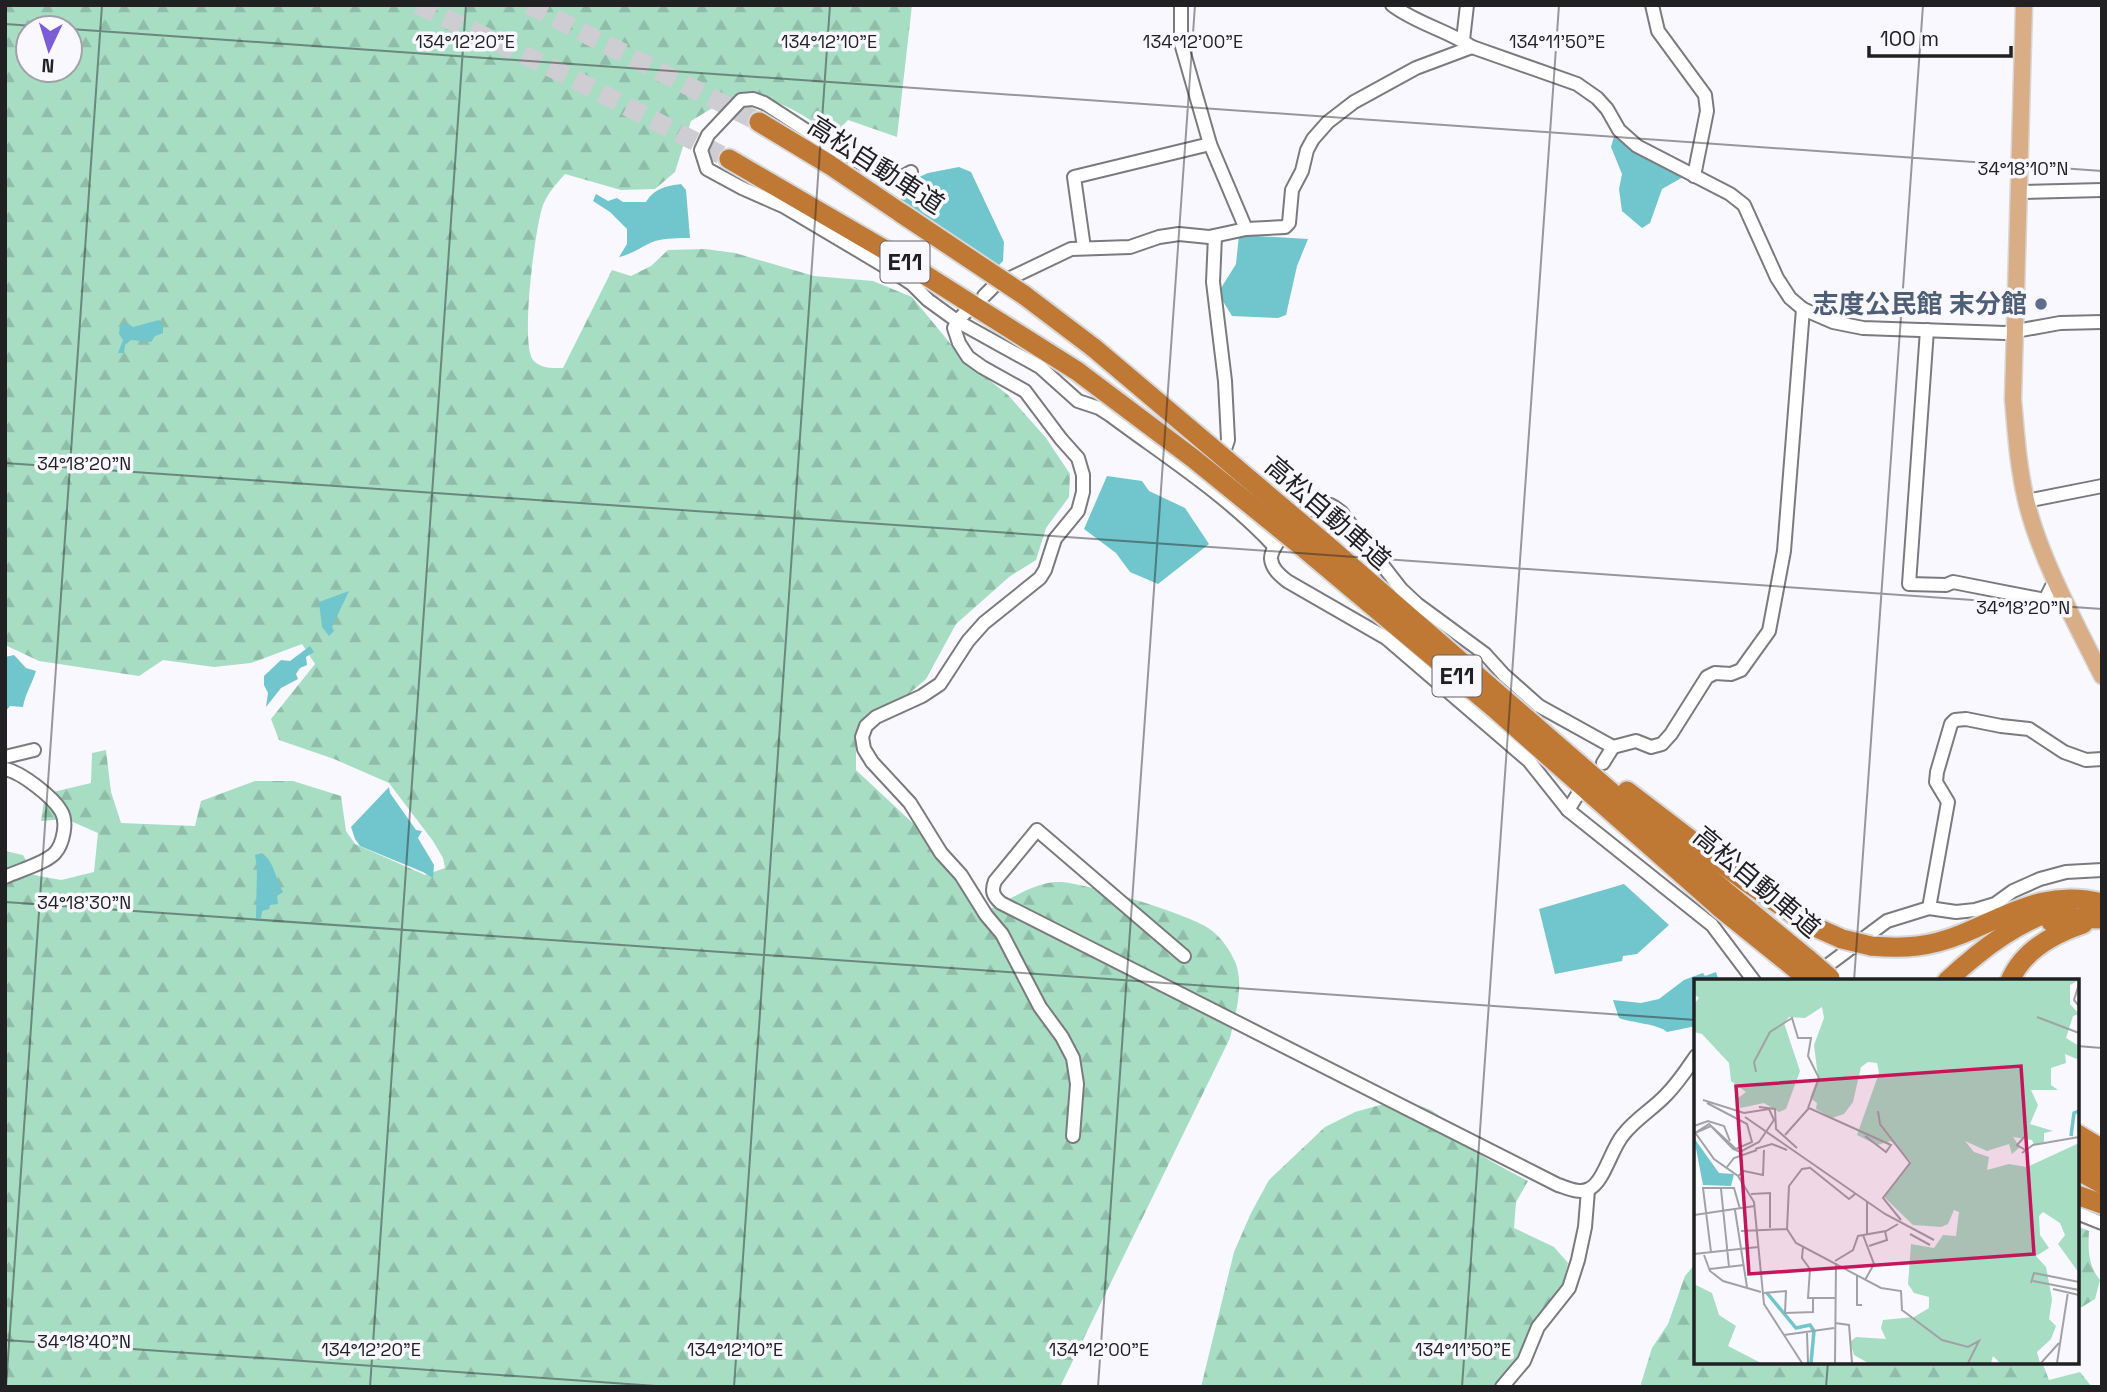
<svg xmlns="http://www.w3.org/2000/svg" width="2107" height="1392" viewBox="0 0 2107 1392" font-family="'Space Grotesk','Noto Sans JP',sans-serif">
<defs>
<pattern id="forest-firs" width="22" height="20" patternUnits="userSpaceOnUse" patternTransform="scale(1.75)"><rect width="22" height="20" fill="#a7ddc3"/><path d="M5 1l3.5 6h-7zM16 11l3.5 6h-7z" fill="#8fbda7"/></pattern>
</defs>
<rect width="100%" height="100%" fill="#f8f8fe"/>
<g fill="url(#forest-firs)" fill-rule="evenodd">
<path d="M5,5H912L897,137L848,120L833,136C807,117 763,85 729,100C716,105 703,114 691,121L675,172L655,189L621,190L565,174C556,184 548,193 543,205C535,227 520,344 533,360C541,369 552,368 563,368L612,270L631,276L651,266L668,250L705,249L735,253L814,276L873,281L912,297L963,359L1008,395L1046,438L1070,474L1069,497L1046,528L1036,560L1009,577L956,624L926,679L856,739V770L933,842L978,902L990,909C1011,899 1035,882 1059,882C1083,882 1193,915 1211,930C1222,938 1231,952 1236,964C1244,988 1235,1015 1230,1038L1060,1387H5V851L23,855L34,875L61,880L94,872L98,833L66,819L41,821L45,794L91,783L92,753L106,750L111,792L121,823L195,826L201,801L255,781H293L341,796L346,831L355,844L425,875L445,868L443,858L433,841L389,783L334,759L279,740L271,719L315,664L302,644L251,663L214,667L163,660L139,676L39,661L5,645ZM28,28H70V70H28Z"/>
<path d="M1402,1103C1418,1104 1434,1108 1445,1122C1450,1128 1451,1134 1457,1139C1480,1156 1503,1168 1528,1181L1516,1202L1514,1228L1554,1247L1568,1263L1558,1303L1509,1387H1201L1234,1252L1251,1213L1269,1180L1325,1127L1355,1112L1380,1105Z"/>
<path d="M2077,1226L2089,1231C2088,1251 2088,1265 2100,1280L2095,1299L2077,1310Z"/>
<path d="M1696,1263V1362H2042L2049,1380L2080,1372L2092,1387H1640L1652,1348L1668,1324L1685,1276Z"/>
</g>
<g fill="#71c5cd">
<path d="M1614,137L1690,173L1662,189L1650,223L1642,228L1622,211L1619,189L1622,174L1611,147Z"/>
<path d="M959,167L971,172L1004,242L1003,261L997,267L981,275L932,246L900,223L901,200L908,182L928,173Z"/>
<path d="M681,184L686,190L690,238C678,238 667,238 655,241C642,246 633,254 619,257L627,244V229L610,212L593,201L596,194L608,201L617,198L623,202H646C655,188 666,186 681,184Z"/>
<path d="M1239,235L1308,239L1297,266L1286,315L1278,318L1232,316L1218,293L1236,264Z"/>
<path d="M159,320L163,326V333L155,336L151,342L131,340L125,345L124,353H118L123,340L119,334L120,326L125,322L133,327Z"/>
<path d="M1107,476L1142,481L1149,491L1185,508L1209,544L1158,584L1130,572L1116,553L1084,529Z"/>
<path d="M349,591L332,627L334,631L329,636L322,627L319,602Z"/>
<path d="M310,646L314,652L306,657L307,665L300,668L296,674L298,679L281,688L266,707L268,693L264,685V676L281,660L290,661Z"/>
<path d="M14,655L26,668L36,671C32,684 25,694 23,707L10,706L5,712V657Z"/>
<path d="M389,787L390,793L416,830L422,831L418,838L434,865L433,878L423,872L360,846L355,839L351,827Z"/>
<path d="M262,853C275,863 275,878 283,892L277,896L278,904L270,905L269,909L262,911L261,918H256L257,867L255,855Z"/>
<path d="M1624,884L1669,925L1637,954L1623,956L1622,961L1555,974L1539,909Z"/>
<path d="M1716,972L1719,981H1696V1026L1667,1032C1659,1024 1632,1023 1619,1018L1613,1000L1641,1003L1659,999L1684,980L1703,973L1705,976Z"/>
</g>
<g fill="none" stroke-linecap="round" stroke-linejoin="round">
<g stroke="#cdcdd2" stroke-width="19" stroke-dasharray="19 10" stroke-linecap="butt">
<path d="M418,5L558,71L729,159"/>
<path d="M529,5L759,122"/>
</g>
<defs>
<g id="minor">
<path d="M1181,5V43L1210,144L1246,229"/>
<path d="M1392,5C1417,24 1447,30 1472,47L1577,84L1597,98L1607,109L1619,130L1637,146L1730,194L1744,205L1777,278L1790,298L1803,309L1833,322L1863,328L2005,333L2060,323L2102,322"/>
<path d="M1652,5L1658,31L1705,95L1707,111L1694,176"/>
<path d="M1463,40L1467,5"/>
<path d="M911,172L902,177H891L838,151L764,103L753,99L741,100L708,135L701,150L707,169L742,188L785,207L891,270L912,284L928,300L957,321L1040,367L1078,401L1099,408L1110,415C1165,456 1227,495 1274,546"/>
<path d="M2020,192L2102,190"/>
<path d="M1215,236L1213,282L1225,381L1228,440L1225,449L1217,459"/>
<path d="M1084,248L1074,177L1210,144"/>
<path d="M984,296L994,286L1071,249L1130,247L1159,237L1179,234L1209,237L1246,229L1285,227L1289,223L1292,190L1302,171L1307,150L1313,139L1328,122L1354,102L1416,68L1472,47"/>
<path d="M966,312L957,321L954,328L959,343L968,357L982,367L1025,391L1061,439L1078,458L1083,475V492L1078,511L1055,539L1045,570L1040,578L984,623L968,641L940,684L922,696L876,717L866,726L862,737L864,749L872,762L910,803L941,853L961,875L986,915L1002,934L1040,1007L1062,1037L1073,1058L1077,1084L1073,1136"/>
<path d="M1927,330L1909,584L1946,585L1953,582L2045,600L2051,588L2057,582"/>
<path d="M2026,501L2102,486"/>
<path d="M1613,747L1636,741L1651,747L1662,744L1671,734L1707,677L1715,673L1731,674L1741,670L1769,631L1784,551L1803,309"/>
<path d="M5,757L34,750"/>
<path d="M1603,763L1613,747L1539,706L1504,675L1485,654L1417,604L1401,589L1341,512C1334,507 1330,503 1321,504C1307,506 1270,544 1271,559C1272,569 1280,575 1287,581L1386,638L1529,761L1568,810L1712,925L1754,981"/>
<path d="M5,769C21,772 53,797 61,811C68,822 63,844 55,853C44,864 20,870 5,877"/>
<path d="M1568,810L1578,794"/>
<path d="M1929,908L1948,802L1936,782L1937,772L1951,724L1955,720L1966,719L2001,726L2029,729L2064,752L2086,760L2102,759"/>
<path d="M1184,956L1037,830L995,881C991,891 993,896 1001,903L1558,1185C1568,1188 1579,1194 1589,1189C1604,1182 1611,1149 1623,1135C1635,1119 1653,1109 1666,1095C1678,1083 1687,1069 1696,1056"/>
<path d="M1816,974L1887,921L1929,908L1956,912L1975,910L1995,904L2013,891L2040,879L2066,872L2102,870"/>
<path d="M2077,1213L2102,1223"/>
<path d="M1502,1387L1524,1361L1538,1327L1569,1288L1578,1260L1585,1227L1588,1190"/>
</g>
<path id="major" d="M2024,5L2013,399C2016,433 2018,466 2026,500C2039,556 2076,624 2102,676"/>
<g id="highway">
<path d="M759,122L830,165L901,213"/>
<path d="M729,159L892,254L1077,371"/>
<path d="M1024,295L1094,348"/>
<path d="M1321,540L1724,890L1808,959"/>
<path d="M1306,550L1494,708L1719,907L1797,970"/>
<path d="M1627,791L1746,882L1806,923L1842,939"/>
<path d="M2051,922L2065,918L2102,919"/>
<path d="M1871,946C1905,949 1930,947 1962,934C2011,914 2046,889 2102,903"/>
<path d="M1947,981C1981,949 2021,918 2067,907"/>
<path d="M2010,981C2023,950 2053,934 2083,924"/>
<path d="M2077,1134L2102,1149"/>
<path d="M2077,1152L2102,1166"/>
<path d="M2077,1170L2102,1184"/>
<path d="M2077,1195L2102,1204"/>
</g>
</defs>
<use href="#minor" stroke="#7a7a7f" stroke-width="16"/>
<use href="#major" stroke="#d7d7d7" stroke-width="19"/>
<use href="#highway" stroke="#d7d7d7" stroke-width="23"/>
<use href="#minor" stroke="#fff" stroke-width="12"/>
<use href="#major" stroke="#d9ae86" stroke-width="16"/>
<use href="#highway" stroke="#c07835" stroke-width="19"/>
<defs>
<g id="highway-bridge">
<path d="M901,213L1024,295"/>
<path d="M1094,348L1321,540"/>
<path d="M1077,371L1194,459L1306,550"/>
<path d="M1842,939L1871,946"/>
<path d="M1808,959L1830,978"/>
<path d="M1797,970L1810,981"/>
</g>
</defs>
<use href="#highway-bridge" stroke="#d7d7d7" stroke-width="23" stroke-linecap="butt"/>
<use href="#highway-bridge" stroke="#c07835" stroke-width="19"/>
</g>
<path fill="none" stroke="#212123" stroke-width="2" stroke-opacity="0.45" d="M5,24L62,28M70,29L2102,171M5,463L2102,609M5,902L1696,1020M1854,981L1923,5M2077,1046L2102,1048M5,1340L670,1387M6,1387L102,5M370,1387L466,5M734,1387L830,5M1098,1387L1195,5M1462,1387L1559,5M1826,1387L1828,1362"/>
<circle fill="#5c6f8a" stroke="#f8f8fe" stroke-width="2.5" cx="2041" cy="304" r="7"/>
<g text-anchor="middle" stroke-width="7" stroke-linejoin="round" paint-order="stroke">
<g fill="#f8f8fe" stroke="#626265" stroke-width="2">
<rect x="880.5" y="241.5" width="49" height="41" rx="5"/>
<rect x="1432.5" y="655.5" width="49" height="41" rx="5"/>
</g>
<g font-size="24" font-weight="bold" fill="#212123">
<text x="905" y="270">E11</text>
<text x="1457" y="684">E11</text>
</g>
<g font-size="26" fill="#212123" stroke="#f8f8fe">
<text transform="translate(876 165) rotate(33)" y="9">高松自動車道</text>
<text transform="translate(1328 513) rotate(41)" y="9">高松自動車道</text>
<text transform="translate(1757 882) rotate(40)" y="9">高松自動車道</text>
</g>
<g font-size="26" font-weight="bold" fill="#4e5e75" stroke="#f8f8fe" text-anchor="end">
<text x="2027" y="313">志度公民館 末分館</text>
</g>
</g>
<g transform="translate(1694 979)">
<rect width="385" height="385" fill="#f8f8fe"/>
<path d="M0,1H385L376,6V25L385,35L379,37L372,59L385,67V81L371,75L372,84L357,89V106L364,111H337L344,126L336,145L359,152L350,154V164L340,166L338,161L319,158L326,168L318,175L315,165L293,172L271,162L280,173L295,178L293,191L315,185L333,188L385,164V294L364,265L371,256L366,244L349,233L345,237L346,256L355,269L342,277L352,288L358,320L355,340L362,347L357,360L343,373L346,384H306L299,377L297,384H174L160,376L156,363L162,358L192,360L187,349L189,341L220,338L235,329V318L220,314L214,305L217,265L240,269L249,256L262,257L265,233L260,231L254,245L247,248L219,246L190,218L217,183L197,162L183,166L163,156L185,94L183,84L174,83L167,88L159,123L150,135L138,139L122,130L123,124L116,119L124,98L120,66L130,39L128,28L111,39L95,38L90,44L106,92L92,130L85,133L70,124L46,129L44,119L52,113L37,102L35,84L8,55L0,53V25L5,19L0,15ZM0,305L18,314L25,336L42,347L34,367L67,384H0Z" fill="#a7ddc3"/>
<path d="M0,159L25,194L40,195L37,207L9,206Z" fill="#71c5cd"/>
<path fill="none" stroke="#71c5cd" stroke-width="3.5" d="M377,157L380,134L385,132M73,314L102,349L116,346L120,352L117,384"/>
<path fill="none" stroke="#a2a2a6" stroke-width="2" d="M385,5L380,21L385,27M343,38L385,54M62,93L60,83L76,53L98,39L104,59H117L114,77L125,99L114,129M9,121L50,134L75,130L80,141L65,163L46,173L39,170L17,147L1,154L15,145L42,170L58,163L53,145L13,124M65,128L81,130L82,150L103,169M184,132L186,145L216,184L189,219L207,241M51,138L191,235L240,261M0,147L14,142L30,147L36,162M0,152L20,180L44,197L60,223L70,325L108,384M91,156L115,129L197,166L192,173L171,157M332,156L323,166L333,172M61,170L78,165L93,171M328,174L339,166L385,158M33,188L40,179L63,171M115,188L155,220L161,215M115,189L108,190L95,207L93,250L102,264L187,309L207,312L208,331L248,361L274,368L285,362L274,384M44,197L50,192L69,196L70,171M27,210L35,288M57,215L76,214V249M173,222V255M41,231L53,308M0,236L61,227M47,252L93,250M216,255L236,266M169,256L180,285L171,301M175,267L193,261L191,252M109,268L108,279L116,290L114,319H141M17,273L9,209H40L46,230M0,275L64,268M10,276L16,292L29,302L67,313M141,282L159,271L164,257L192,252L204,245M16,290L50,286M163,296V326H168M339,302L385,311M337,304L340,294L385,303M359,310L385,316M70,314L92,312L91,334L119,333V319M141,344L155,346L158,384M113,354L114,384M90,356L140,349M141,384L142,284M347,384L365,364M363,384L374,313"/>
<path fill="#c2185b" fill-opacity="0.15" stroke="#c2185b" stroke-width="3.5" d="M327,87L340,275L55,295L42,107Z"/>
<rect width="385" height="385" fill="none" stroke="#212123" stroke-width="3.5"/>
</g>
<g font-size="18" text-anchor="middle" fill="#212123" stroke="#f8f8fe" stroke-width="7" stroke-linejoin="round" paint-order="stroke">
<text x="465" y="48">134°12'20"E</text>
<text x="829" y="48">134°12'10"E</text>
<text x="1193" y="48">134°12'00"E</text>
<text x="1557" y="48">134°11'50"E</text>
<text x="2023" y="175">34°18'10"N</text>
<text x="84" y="470">34°18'20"N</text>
<text x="2023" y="614">34°18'20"N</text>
<text x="84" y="909">34°18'30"N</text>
<text x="84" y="1348">34°18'40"N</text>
<text x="371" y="1356">134°12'20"E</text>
<text x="735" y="1356">134°12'10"E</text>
<text x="1099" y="1356">134°12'00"E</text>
<text x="1463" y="1356">134°11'50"E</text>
</g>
<rect width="2107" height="1392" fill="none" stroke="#212123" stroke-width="14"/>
<g transform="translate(49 49) rotate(184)"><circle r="33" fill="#f8f8fe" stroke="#a2a2a6" stroke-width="2"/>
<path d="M0-5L12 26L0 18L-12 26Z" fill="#7b5dd7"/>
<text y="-10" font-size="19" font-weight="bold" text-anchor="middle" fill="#212123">N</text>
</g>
<path d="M1869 46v10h142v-10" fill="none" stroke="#212123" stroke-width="3.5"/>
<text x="1880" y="46" font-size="21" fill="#212123" stroke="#f8f8fe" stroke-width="5" paint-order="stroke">100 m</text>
</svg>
